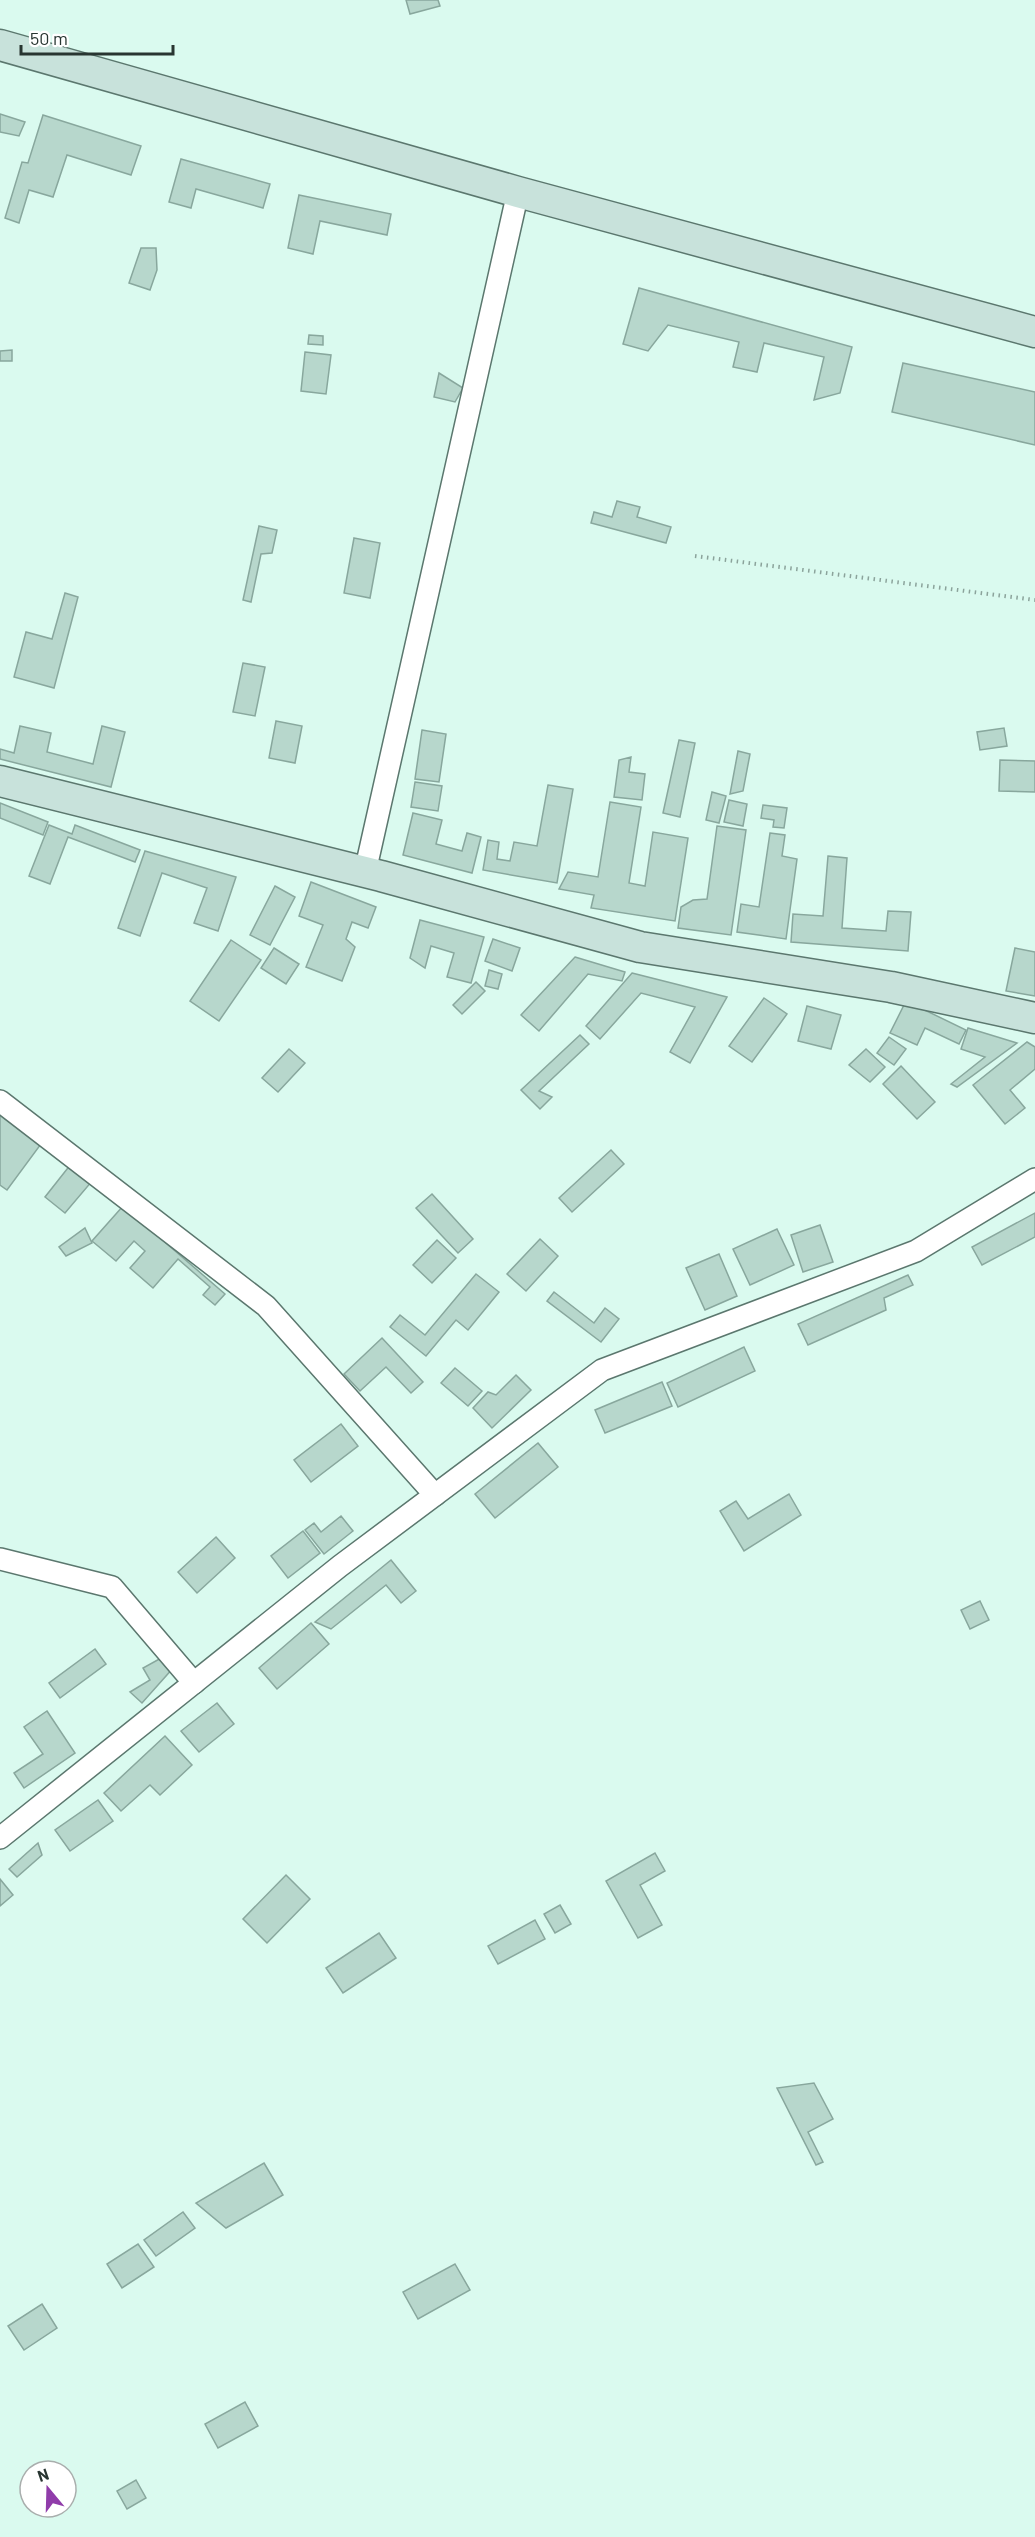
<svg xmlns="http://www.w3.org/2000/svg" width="1035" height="2537" viewBox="0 0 1035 2537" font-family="Barlow,sans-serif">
<rect width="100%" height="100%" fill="#dafaef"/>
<g fill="#b7d7cc" stroke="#88a79d" stroke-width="1.5">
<path d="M406,0H438L440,6L410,14Z"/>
<path d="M0,114L25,122L19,136L0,132Z"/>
<path d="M43,115L141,146L131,175L67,155L53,197L29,190L19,223L5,218L22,162L28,163Z"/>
<path d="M181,159L270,184L263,208L196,189L191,208L169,202Z"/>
<path d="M299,195L391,214L387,235L320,221L313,254L288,248Z"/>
<path d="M141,248H156L157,270L150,290L129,283Z"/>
<path d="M639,288L852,347L840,393L814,400L824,357L764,343L757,372L733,367L739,342L668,325L648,351L623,344Z"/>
<path d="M309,335L323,336V345L308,344Z"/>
<path d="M12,350V361H0V351Z"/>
<path d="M305,352L331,355L326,394L301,391Z"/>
<path d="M903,363L1035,392V445L892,412Z"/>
<path d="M439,373L463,388L455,402L434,397Z"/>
<path d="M617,501L640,507L637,517L671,527L666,543L591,523L594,512L612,517Z"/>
<path d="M259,526L277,530L272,553L261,554L251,602L243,600Z"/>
<path d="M354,538L380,543L370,598L344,593Z"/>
<path d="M65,593L78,597L54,688L14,677L26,632L52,639Z"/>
<path d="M243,663L265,667L255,716L233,712Z"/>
<path d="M276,721L302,726L295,763L269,758Z"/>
<path d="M20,726L51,733L47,752L93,764L102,726L125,732L111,787L0,759V749L14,753Z"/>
<path d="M1004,728L1007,746L980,750L977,732Z"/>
<path d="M422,730L446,734L439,782L415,779Z"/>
<path d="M679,740L695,743L680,817L663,813Z"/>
<path d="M738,751L750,754L743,791L730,794Z"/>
<path d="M631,757L629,772L645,774L642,800L614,797L619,760Z"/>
<path d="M1000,760L1035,761V792L999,791Z"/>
<path d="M415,782L442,786L438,811L411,807Z"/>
<path d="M548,785L573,789L557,883L483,870L488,840L499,842L497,859L510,861L514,842L537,846Z"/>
<path d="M712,792L726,796L719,823L706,820Z"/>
<path d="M729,800L747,804L743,826L724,822Z"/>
<path d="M610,802L641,807L629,883L645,886L653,832L688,838L675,921L591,908L594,895L559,889L568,872L598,877Z"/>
<path d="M0,803L48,822L43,835L0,818Z"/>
<path d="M763,805L787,808L784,828L773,827L774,820L761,818Z"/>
<path d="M413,813L442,820L436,844L462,851L467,833L481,837L472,873L403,855Z"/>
<path d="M49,825L72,834L75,825L140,850L135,862L68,837L50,884L29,876Z"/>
<path d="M717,826L746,830L731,935L678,928L681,907L693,900L707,899Z"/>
<path d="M770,833L785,835L782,856L797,859L786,939L737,932L741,904L759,907Z"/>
<path d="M145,851L236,877L218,931L194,923L207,888L162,873L140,936L118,928Z"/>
<path d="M828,856L847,858L842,928L886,931L888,911L911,912L908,951L791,942L793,914L823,916Z"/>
<path d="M311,882L376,907L368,928L352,922L346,939L355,947L342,981L306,967L323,925L299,916Z"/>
<path d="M275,886L295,897L270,945L250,935Z"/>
<path d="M420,920L484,937L471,983L447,977L454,953L431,946L425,968L410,958Z"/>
<path d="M493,939L520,948L512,971L485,961Z"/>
<path d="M231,940L261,960L219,1021L190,1001Z"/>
<path d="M274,948L299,964L286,984L261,968Z"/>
<path d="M1015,948L1035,952V996L1006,991Z"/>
<path d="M575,957L625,972L622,981L588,974L539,1031L521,1015Z"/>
<path d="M489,970L502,974L498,989L485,986Z"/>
<path d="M632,973L727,997L690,1063L670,1052L695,1007L641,993L600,1039L586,1026Z"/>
<path d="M476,982L485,991L462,1014L453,1005Z"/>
<path d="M764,998L787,1014L752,1062L729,1046Z"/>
<path d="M906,1001L966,1030L959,1044L925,1028L917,1045L890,1033Z"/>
<path d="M807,1006L841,1015L831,1049L798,1041Z"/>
<path d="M968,1028L1017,1043L957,1087L951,1084L985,1057L961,1049Z"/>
<path d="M580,1035L589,1044L539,1091L552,1097L540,1109L521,1090Z"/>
<path d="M889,1037L906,1049L894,1065L877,1053Z"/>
<path d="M1027,1042L1035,1047V1069L1010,1090L1025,1108L1005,1124L973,1085Z"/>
<path d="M289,1049L305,1063L278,1092L262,1078Z"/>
<path d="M866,1049L885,1067L870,1082L849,1065Z"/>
<path d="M901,1066L935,1102L917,1119L883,1084Z"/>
<path d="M0,1114L41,1144L7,1190L0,1185Z"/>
<path d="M611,1150L624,1164L572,1212L559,1198Z"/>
<path d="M71,1164L93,1180L65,1213L45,1197Z"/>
<path d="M432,1194L473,1239L458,1253L416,1208Z"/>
<path d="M123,1206L225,1294L215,1305L203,1295L210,1287L178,1259L153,1288L130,1268L145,1251L134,1241L116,1261L92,1241Z"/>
<path d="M1035,1213V1237L982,1265L972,1247Z"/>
<path d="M820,1225L833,1262L803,1272L791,1235Z"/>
<path d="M85,1228L92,1243L66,1256L59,1247Z"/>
<path d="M777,1229L794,1265L750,1285L733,1249Z"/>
<path d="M540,1239L558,1256L526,1291L507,1274Z"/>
<path d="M437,1240L456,1258L432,1283L413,1265Z"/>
<path d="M719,1254L737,1296L705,1310L686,1268Z"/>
<path d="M476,1274L499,1292L468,1330L456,1320L426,1356L390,1327L400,1315L425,1335Z"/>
<path d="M908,1275L913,1285L884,1298L886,1310L808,1345L798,1324Z"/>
<path d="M554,1292L594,1323L605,1308L619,1319L601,1342L547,1301Z"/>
<path d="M382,1338L423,1382L411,1393L386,1367L360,1391L344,1374Z"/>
<path d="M744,1347L755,1371L678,1407L667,1383Z"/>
<path d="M455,1368L482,1391L468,1406L441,1383Z"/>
<path d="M516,1375L531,1390L492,1428L473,1408L488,1392L496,1395Z"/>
<path d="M662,1382L672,1406L605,1433L595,1410Z"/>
<path d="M341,1424L358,1446L311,1482L294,1460Z"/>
<path d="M538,1443L558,1467L495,1518L475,1494Z"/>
<path d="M789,1494L801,1515L744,1551L720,1511L736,1501L748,1519Z"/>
<path d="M341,1516L353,1531L324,1554L305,1530L314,1523L321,1532Z"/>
<path d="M303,1531L320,1553L288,1578L271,1556Z"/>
<path d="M216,1537L235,1558L197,1593L178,1572Z"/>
<path d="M391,1560L416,1591L401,1603L386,1585L331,1629L315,1622Z"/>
<path d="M980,1601L989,1620L970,1629L961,1610Z"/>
<path d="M311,1623L329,1644L277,1689L259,1668Z"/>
<path d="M95,1649L106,1664L60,1698L49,1683Z"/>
<path d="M163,1657L174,1667L142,1703L130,1692L150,1680L143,1668Z"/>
<path d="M217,1703L234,1724L199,1752L181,1731Z"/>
<path d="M47,1711L75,1753L24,1788L14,1773L43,1754L24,1727Z"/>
<path d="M165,1736L192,1765L160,1795L150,1785L121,1811L104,1793Z"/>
<path d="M98,1800L113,1821L70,1851L55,1830Z"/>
<path d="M38,1843L42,1855L17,1877L9,1869Z"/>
<path d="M655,1853L665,1871L640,1885L662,1925L638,1938L606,1881Z"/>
<path d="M286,1875L310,1899L267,1943L243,1919Z"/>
<path d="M0,1879L13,1895L0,1906Z"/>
<path d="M560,1905L571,1924L555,1933L544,1914Z"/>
<path d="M535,1920L545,1939L498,1964L488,1946Z"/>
<path d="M379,1933L396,1958L343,1993L326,1968Z"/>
<path d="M814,2083L833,2119L808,2132L823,2162L816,2165L777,2088Z"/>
<path d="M264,2163L283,2195L226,2228L196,2203Z"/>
<path d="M183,2212L195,2228L156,2256L144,2240Z"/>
<path d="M138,2244L154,2267L122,2288L107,2264Z"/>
<path d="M455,2264L470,2290L418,2319L403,2292Z"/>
<path d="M42,2304L57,2328L24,2350L8,2326Z"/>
<path d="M245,2402L258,2426L218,2448L205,2424Z"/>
<path d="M136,2480L146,2498L127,2509L117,2491Z"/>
</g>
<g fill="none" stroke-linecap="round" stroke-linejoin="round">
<defs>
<g id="street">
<path d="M365,872L518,192"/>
<path d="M0,1101L266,1306L435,1495"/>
<path d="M0,1559L112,1587L194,1683"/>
<path d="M0,1838L340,1566L602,1370L916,1251L1035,1179"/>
</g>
<g id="secondary">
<path d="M0,45L518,192L1035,332"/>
<path d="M0,781L381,876L640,947L891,987L1035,1018"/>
</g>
</defs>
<use href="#street" stroke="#5b776e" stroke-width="24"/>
<use href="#secondary" stroke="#5b776e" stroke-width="33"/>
<path stroke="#8ba39b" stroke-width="4" stroke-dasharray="1.5 4.5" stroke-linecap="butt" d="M695,556L1035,600"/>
<use href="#street" stroke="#fff" stroke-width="21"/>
<use href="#secondary" stroke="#c8e2db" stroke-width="30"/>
</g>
<g transform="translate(48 2489) rotate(341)"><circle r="28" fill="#ffffff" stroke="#a9aead" stroke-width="1.5"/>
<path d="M0-4.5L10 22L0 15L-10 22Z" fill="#903caa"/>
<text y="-9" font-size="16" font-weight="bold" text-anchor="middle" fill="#283531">N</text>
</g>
<path d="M21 45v9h152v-9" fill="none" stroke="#283531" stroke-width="3"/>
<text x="30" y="45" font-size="18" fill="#283531" stroke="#ffffff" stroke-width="4.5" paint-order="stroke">50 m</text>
</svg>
